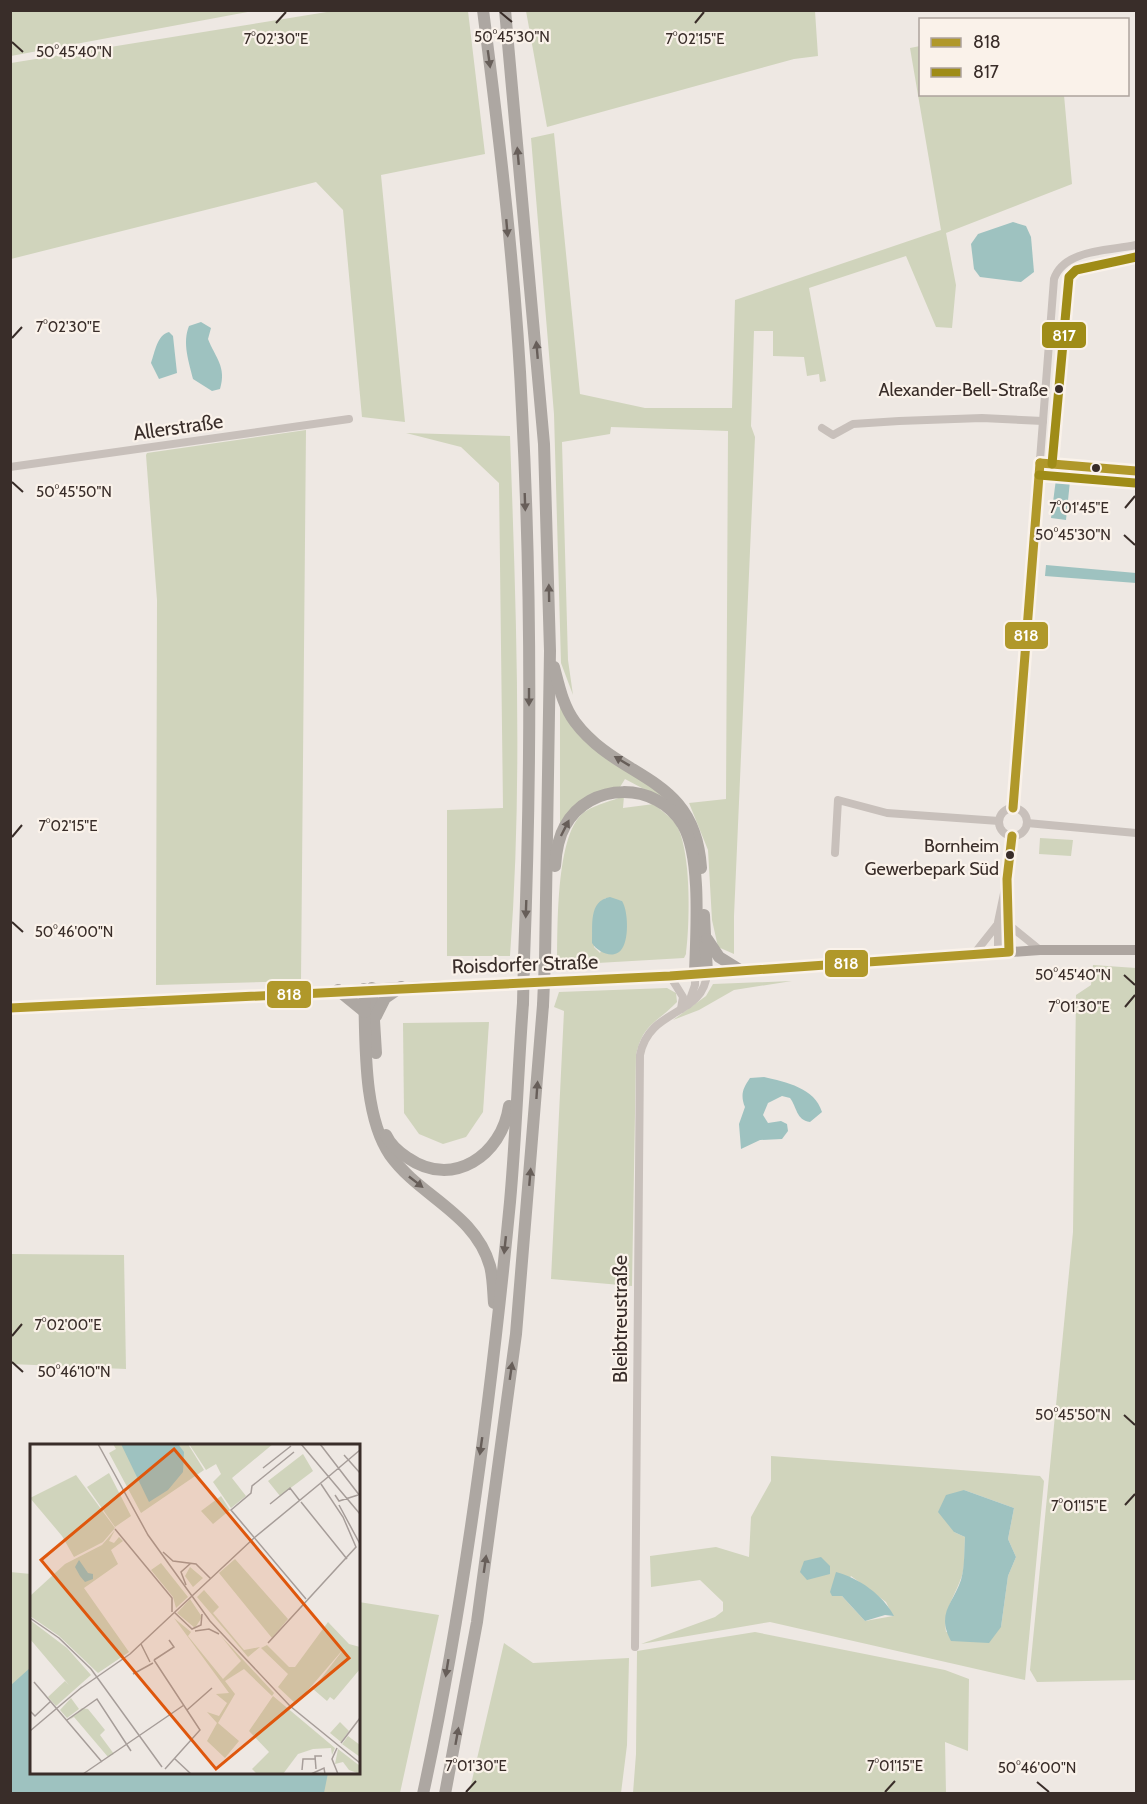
<svg xmlns="http://www.w3.org/2000/svg" width="1147" height="1804" viewBox="0 0 1147 1804" font-family="Cabin,sans-serif">
<rect width="100%" height="100%" fill="#eee8e3"/>
<g fill="#d0d4bc" fill-rule="evenodd">
<path d="M11,10H253V11L11,56Z"/>
<path d="M333,11H468L485,154L381,175L405,422L362,417L343,210L316,182L11,259V63Z"/>
<path d="M526,11H815L818,56L794,59L547,127Z"/>
<path d="M920,46V94L1064,95L1072,184L946,233L956,285L952,328L936,327L906,256L809,288L826,381L820,382L819,374L807,376L804,357L773,356V331H754L751,426L755,437L734,916V954L718,947L712,920L708,850L689,803L726,799L728,431L611,427L610,434L562,442L568,660L573,695L561,663L554,414L531,138L554,133L580,394L645,408H732L735,300L941,230L910,48Z"/>
<path d="M306,430L301,981L156,985L157,600L146,455L147,453Z"/>
<path d="M406,433L510,436C516,609 523,783 510,956H447V810L503,808L499,483L461,447Z"/>
<path d="M560,702L640,778L672,804L625,779L620,787L560,828Z"/>
<path d="M624,796L623,808L654,804C660,810 670,816 675,823C692,847 690,926 686,954L684,958L580,964L557,971C558,936 554,830 586,811C597,804 612,801 624,796ZM605,898L622,901L600,953L594,947Z"/>
<path d="M1040,838L1073,840L1071,856L1039,854Z"/>
<path d="M1093,965L1136,968V1680L1037,1682L1030,1670L1073,1232L1076,995L1091,985Z"/>
<path d="M792,981L734,990L699,1010L673,1020L706,996L713,984Z"/>
<path d="M667,988L676,993L677,1002C657,1023 643,1023 636,1055L632,1286L551,1279L564,1011L554,1007L559,992Z"/>
<path d="M489,1022L483,1112L466,1137L443,1144L419,1134L404,1113L403,1023Z"/>
<path d="M11,1254L124,1255L126,1369L11,1364Z"/>
<path d="M771,1456L1040,1476L1044,1481L1025,1680L770,1622L641,1644L715,1617L723,1611V1602L700,1580L651,1587L650,1556L716,1547L749,1557L751,1517L771,1481ZM964,1490L1014,1508L1008,1539L1016,1557L1008,1576L1001,1627L946,1632C943,1612 953,1599 960,1581C966,1568 964,1551 965,1537L954,1532ZM851,1576L886,1602L893,1616L865,1621L841,1595Z"/>
<path d="M10,1572L31,1574L32,1772H358L359,1602L439,1615L400,1793H11Z"/>
<path d="M755,1632L945,1670L969,1679L968,1751L945,1742L946,1793H633L636,1754L637,1651Z"/>
<path d="M504,1643L533,1663L629,1658L627,1745L621,1793H469Z"/>
</g>
<g fill="#9ec2c0">
<path d="M1013,222L1026,226L1031,237L1034,272L1021,282L980,277L974,269L971,244L978,234Z"/>
<path d="M201,322L211,328L208,339C215,357 227,367 220,389L212,391L193,379C189,362 182,343 189,326Z"/>
<path d="M169,332L173,336L177,373L159,379L151,363C155,352 157,335 169,332Z"/>
<path d="M1056,479L1070,481L1066,520L1051,518Z"/>
<path d="M1046,565L1136,573V583L1045,576Z"/>
<path d="M610,897L622,901C628,910 629,937 623,947C616,961 598,953 592,943C593,926 588,901 610,897Z"/>
<path d="M764,1077C786,1082 815,1088 822,1112L810,1122C796,1120 797,1107 790,1098L782,1096L768,1103L763,1115L768,1123L781,1121L787,1124L788,1131L782,1139L760,1140L741,1149L739,1124L745,1107C740,1095 743,1088 750,1078Z"/>
<path d="M964,1490L1014,1508L1008,1539L1016,1557L1008,1576L1001,1627L989,1643L951,1641C936,1613 953,1604 961,1580C965,1566 964,1551 965,1537L954,1532L938,1512L946,1495Z"/>
<path d="M821,1557L830,1566V1574L807,1580L800,1572L804,1561Z"/>
<path d="M836,1572C859,1578 883,1595 894,1616L885,1615L865,1621L842,1596H832L830,1592Z"/>
<path d="M31,1667L32,1772L328,1773L324,1793H11V1685Z"/>
</g>
<g fill="none" stroke-linecap="round" stroke-linejoin="round">
<g stroke="#c8c0bb" stroke-width="8">
<path d="M822,428L833,435L853,424L899,421L982,418L1043,421"/>
<path d="M1040,463L1136,471"/>
<path d="M10,467L349,419"/>
<path d="M1013,808L1054,279C1064,249 1109,251 1136,245"/>
<circle cx="1013" cy="822" r="14"/>
<path d="M1027,823L1136,833"/>
<path d="M835,853L838,800L887,813L999,821"/>
<path d="M1008,893L1009,952"/>
<path d="M1009,925L1040,950"/>
<path d="M998,953V922L1007,879L1012,836"/>
<path d="M974,954L997,925"/>
<path d="M670,976L683,997L681,1009"/>
<path d="M688,1005L695,985V974"/>
<path d="M635,1647L640,1055C649,1007 704,1017 707,973"/>
</g>
<path stroke="#ada5a0" stroke-width="10" d="M10,1008L132,1004L384,988L670,976L1040,950H1136"/>
<g stroke="#ada7a2" stroke-width="12">
<path d="M483,10C500,143 516,277 522,410C532,594 531,777 524,960"/>
<path d="M505,10L544,444L550,651L545,960"/>
<path d="M554,667C559,686 563,706 575,722C620,782 695,773 701,868"/>
<path d="M555,866C556,852 558,838 565,826C589,781 657,781 683,825C702,858 696,935 695,974"/>
<path d="M704,915L707,973"/>
<path d="M707,939L719,957L740,970"/>
<path d="M372,988L376,1053"/>
<path d="M364,989C366,1038 362,1114 390,1155C420,1197 475,1213 490,1266C493,1277 493,1291 494,1303"/>
<path d="M338,990L365,1012"/>
<path d="M376,1016L385,998L401,987"/>
<path d="M386,1135C390,1144 400,1153 408,1158C453,1189 502,1155 509,1106"/>
<path d="M423,1794C465,1601 491,1398 510,1202C516,1136 518,1070 523,1003"/>
<path d="M445,1794L477,1622L516,1334L543,1005"/>
</g>
<g stroke="#ada7a2" stroke-width="12">
<path d="M523,1003L524,960"/>
<path d="M543,1005L545,960"/>
</g>
<defs>
<g id="bus-1">
<path d="M1040,463L1136,471"/>
<path d="M1013,808L1040,463"/>
<path d="M10,1008L670,976L1009,952L1007,879L1012,836"/>
</g>
<g id="bus-2">
<path d="M1052,464L1069,277L1076,270L1136,257"/>
<path d="M1039,475L1135,483"/>
</g>
</defs>
<use href="#bus-1" stroke="#faf2ea" stroke-width="14"/>
<use href="#bus-2" stroke="#faf2ea" stroke-width="14"/>
<use href="#bus-1" stroke="#b0982a" stroke-width="9"/>
<use href="#bus-2" stroke="#9f8c17" stroke-width="9"/>
</g>
<defs><path id="oneway-solid" d="M-6-.8H1V-3.2L6.5 0L1 3.2V.8H-6Z" transform="scale(1.5)"/></defs>
<g fill="#675e59">
<use href="#oneway-solid" transform="translate(489 59) rotate(82)"/>
<use href="#oneway-solid" transform="translate(518 156) rotate(-95)"/>
<use href="#oneway-solid" transform="translate(507 228) rotate(85)"/>
<use href="#oneway-solid" transform="translate(537 350) rotate(-95)"/>
<use href="#oneway-solid" transform="translate(525 502) rotate(88)"/>
<use href="#oneway-solid" transform="translate(549 593) rotate(-91)"/>
<use href="#oneway-solid" transform="translate(529 697) rotate(90)"/>
<use href="#oneway-solid" transform="translate(622 761) rotate(-149)"/>
<use href="#oneway-solid" transform="translate(565 828) rotate(-63)"/>
<use href="#oneway-solid" transform="translate(526 909) rotate(92)"/>
<use href="#oneway-solid" transform="translate(537 1090) rotate(-86)"/>
<use href="#oneway-solid" transform="translate(530 1177) rotate(-85)"/>
<use href="#oneway-solid" transform="translate(416 1182) rotate(38)"/>
<use href="#oneway-solid" transform="translate(505 1245) rotate(96)"/>
<use href="#oneway-solid" transform="translate(511 1371) rotate(-82)"/>
<use href="#oneway-solid" transform="translate(481 1446) rotate(98)"/>
<use href="#oneway-solid" transform="translate(485 1564) rotate(-82)"/>
<use href="#oneway-solid" transform="translate(447 1668) rotate(99)"/>
<use href="#oneway-solid" transform="translate(457 1736) rotate(-80)"/>
</g>
<path fill="none" stroke="#392d29" stroke-width="2" d="M500,12L512,22M276,23L286,12M695,23L704,12M12,42L23,52M12,338L22,327M12,482L23,492M1125,508L1135,496M1124,535L1135,545M12,837L22,825M12,922L23,932M1124,975L1135,985M1125,1007L1135,995M12,1336L22,1324M12,1362L23,1372M1124,1415L1135,1425M1125,1505L1135,1494M1037,1782L1049,1792M466,1792L476,1781M885,1792L895,1781"/>
<g fill="#392d29" stroke="#faf2ea" stroke-width="2">
<circle cx="1059" cy="389" r="5"/>
<circle cx="1096" cy="468" r="5"/>
<circle cx="1010" cy="855" r="5"/>
</g>
<g text-anchor="middle" stroke-width="4.5" stroke-linejoin="round" paint-order="stroke">
<g font-size="18" fill="#392d29" stroke="#faf2ea" text-anchor="end">
<text x="1048" y="396">Alexander-Bell-Straße</text>
<text x="999" y="852">Bornheim<tspan x="999" dy="23">Gewerbepark Süd</tspan></text>
</g>
<g font-size="20" fill="#392d29" stroke="#faf2ea">
<text transform="translate(178 427) rotate(-8)" y="7">Allerstraße</text>
<text transform="translate(525 964) rotate(-2)" y="7">Roisdorfer Straße</text>
<text transform="translate(620 1319) rotate(-90)" y="7">Bleibtreustraße</text>
</g>
</g>
<g transform="translate(30 1444)">
<rect width="330" height="330" fill="#eee8e3"/>
<path d="M83,0H158L174,26L111,69L79,9L86,5ZM159,0H243L202,34L216,52L201,64L183,38L191,30L186,20L176,26ZM273,10L283,27L250,52L238,37ZM79,29L101,72L85,83L57,43ZM46,31L85,84L73,98L44,113L32,92L0,54ZM191,52L200,66L183,80L171,67ZM85,86L79,97L84,99L89,93L93,97L81,106L88,120L54,144L99,208L68,229L29,192L0,172V152L35,120L72,101ZM205,115L258,175L242,194L189,129ZM131,119L158,153L146,164L143,153L121,126ZM160,123L173,134L163,143L155,132ZM174,146L189,163L183,169L214,206L230,203L218,213L167,153ZM160,155L172,173L165,184L147,169ZM144,174L161,188L158,192L193,235L211,217L190,191L244,249L242,252L214,225L195,237L205,250L188,279L209,297L195,314L177,297L187,279L177,268L189,272L197,259L186,250L199,249ZM0,176L37,204L61,231L26,262L18,253L35,237L39,241L0,195ZM298,178L319,200L330,203V225L304,256L300,253L297,257L283,245L316,202L266,260L248,243L258,230L231,204L237,201L259,223H265ZM243,252L305,304L302,311L301,304L283,305L268,310L253,330H227L222,325L239,308L219,287ZM41,254L49,265L37,274L30,266ZM267,262L300,289L310,278L319,287L311,298ZM52,264L58,265L75,286L70,291L84,310L78,313L44,273L39,276ZM318,292L330,301V313L312,300ZM308,305L330,322V330L319,326L313,318L305,320Z" fill="#d0d4bc"/>
<path d="M91,0H148L154,8L153,28L138,46L119,58ZM49,116L58,129L63,130V135L55,138L50,132L45,123Z" fill="#9ec2c0"/>
<path fill="none" stroke="#a69d99" stroke-width="1.5" d="M68,0L118,91L180,177L260,262L330,319M271,0L330,70M290,0L330,52M264,8L222,42L221,49L201,66L276,155M314,11L330,29M233,24L261,2M298,33L330,6M305,51L309,57L328,51M271,58L317,115M240,60L260,44L270,57M309,61L330,100M85,85L142,154V168M133,108L143,117L166,120L181,135M156,141L151,128L161,119M144,168L162,185L171,181L172,170M0,174L29,194L61,225L132,323M165,187L179,185L189,190M238,199L326,103L313,73L291,40M111,200L120,218M124,216L170,286L135,325M124,216L144,203L139,196M103,230L123,219M4,238L72,318M51,244L100,210L224,94L298,33M157,266L182,244M0,267L5,272L21,257M37,276L67,255L101,307M0,287L52,243M311,299L330,274M307,304L302,315L308,330M145,315L161,330M286,325L285,312H292M272,326L273,315H285M53,330L154,261M281,330L294,324L295,330"/>
<path fill="#df570d" fill-opacity="0.15" stroke="#df570d" stroke-width="3" d="M144,5L319,214L186,325L11,116Z"/>
<rect width="330" height="330" fill="none" stroke="#392d29" stroke-width="3"/>
</g>
<g font-size="15" text-anchor="middle" fill="#392d29" stroke="#faf2ea" stroke-width="4.5" stroke-linejoin="round" paint-order="stroke">
<text x="512" y="42">50°45'30"N</text>
<text x="276" y="44">7°02'30"E</text>
<text x="695" y="44">7°02'15"E</text>
<text x="74" y="57">50°45'40"N</text>
<text x="68" y="332">7°02'30"E</text>
<text x="74" y="497">50°45'50"N</text>
<text x="1079" y="513">7°01'45"E</text>
<text x="1073" y="540">50°45'30"N</text>
<text x="68" y="831">7°02'15"E</text>
<text x="74" y="937">50°46'00"N</text>
<text x="1073" y="980">50°45'40"N</text>
<text x="1079" y="1012">7°01'30"E</text>
<text x="68" y="1330">7°02'00"E</text>
<text x="74" y="1377">50°46'10"N</text>
<text x="1073" y="1420">50°45'50"N</text>
<text x="1079" y="1511">7°01'15"E</text>
<text x="476" y="1771">7°01'30"E</text>
<text x="895" y="1771">7°01'15"E</text>
<text x="1037" y="1773">50°46'00"N</text>
</g>
<g stroke="#faf2ea" stroke-width="2">
<rect x="1041" y="321" width="46" height="28" rx="6" fill="#9f8c17"/>
<rect x="1004" y="621" width="45" height="29" rx="6" fill="#b0982a"/>
<rect x="824" y="949" width="45" height="29" rx="6" fill="#b0982a"/>
<rect x="266" y="980" width="46" height="29" rx="6" fill="#b0982a"/>
</g>
<g font-size="16" text-anchor="middle" font-weight="bold" fill="#fff">
<text x="1064" y="341">817</text>
<text x="1026" y="641">818</text>
<text x="846" y="969">818</text>
<text x="289" y="1000">818</text>
</g>
<rect width="1147" height="1804" fill="none" stroke="#392d29" stroke-width="24"/>
<rect x="919" y="18" width="210" height="78" fill="#faf2ea" stroke="#ada39d" stroke-width="1.5"/>
<rect x="931" y="38" width="30" height="9" fill="#b0982a" stroke="#ada39d" stroke-width="1.5"/>
<text x="973" y="48" font-size="18" fill="#392d29">818</text>
<rect x="931" y="68" width="30" height="9" fill="#9f8c17" stroke="#ada39d" stroke-width="1.5"/>
<text x="973" y="78" font-size="18" fill="#392d29">817</text>
</svg>
